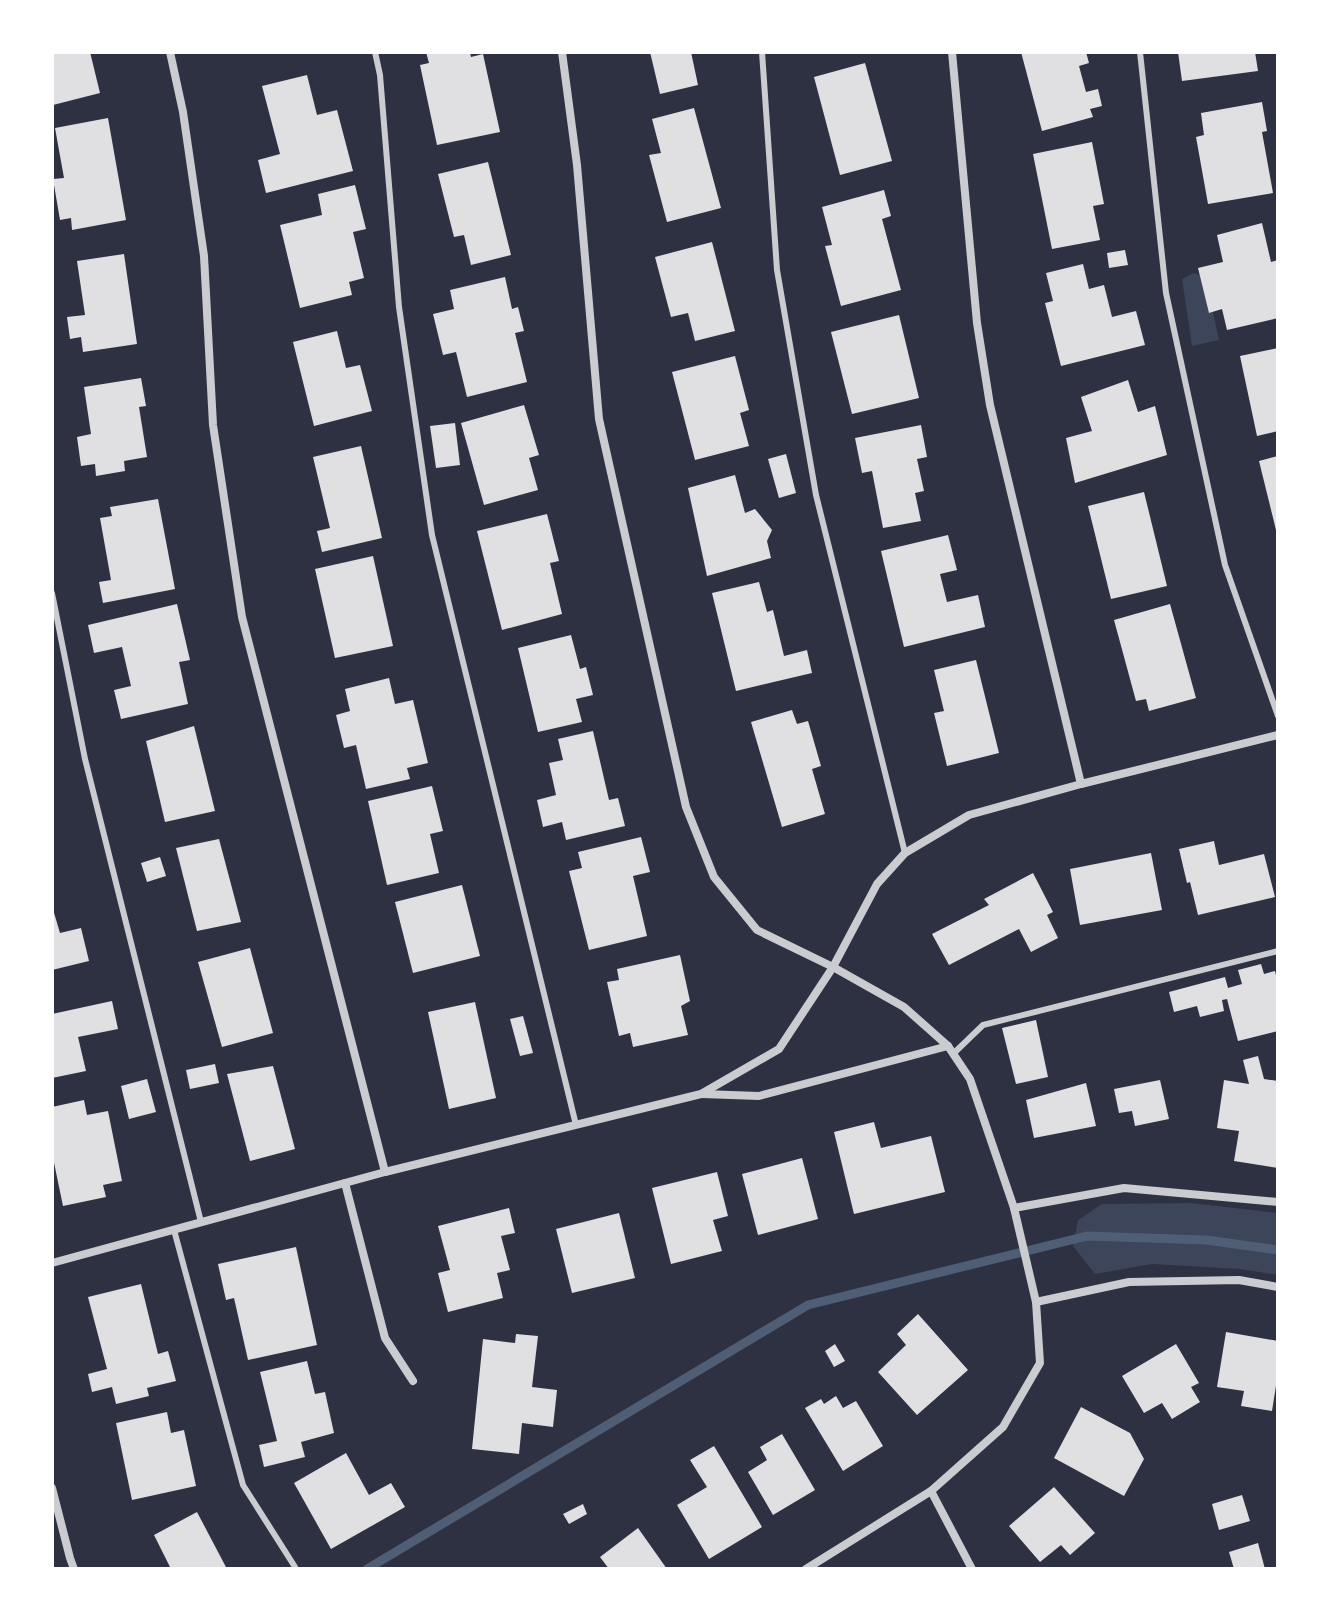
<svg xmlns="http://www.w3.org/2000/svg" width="1330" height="1621" viewBox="0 0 1330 1621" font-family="Signika,sans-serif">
<rect width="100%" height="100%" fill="#2d3142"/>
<g fill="#3c4559">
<path d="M1194,273L1200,275L1210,313L1213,312L1219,340L1192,346L1182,279Z"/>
<path d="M1191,1203L1278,1213V1275L1239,1269L1152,1264L1095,1274L1073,1246L1078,1220L1102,1204Z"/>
</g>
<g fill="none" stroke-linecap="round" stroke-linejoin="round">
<path stroke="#4f5d75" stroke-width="9" d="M367,1569L808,1305L1087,1236L1206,1240L1278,1250"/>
</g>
<g fill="#e0e0e3">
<path d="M52,52H90L100,93L53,105Z"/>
<path d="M426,52H470L471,57L483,54L500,132L437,145L420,65L429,63Z"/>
<path d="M650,52H691L698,85L660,94Z"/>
<path d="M1021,52H1086L1089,63L1079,66L1086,92L1098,89L1102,106L1090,109L1093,117L1042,131Z"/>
<path d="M1178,52H1255L1258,71L1182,81Z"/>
<path d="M865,63L892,161L840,175L814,77Z"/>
<path d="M307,75L317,115L337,110L353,171L266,193L258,160L280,154L262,86Z"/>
<path d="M1262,102L1267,131L1262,132L1273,193L1208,204L1196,137L1204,135L1201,113Z"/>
<path d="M694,108L721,208L667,222L649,155L661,153L652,119Z"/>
<path d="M108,118L126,220L72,230L71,218L60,220L53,179L64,178L55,128Z"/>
<path d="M1092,142L1104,204L1093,206L1100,240L1052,249L1033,154Z"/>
<path d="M488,162L511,255L471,265L464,235L454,237L438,174Z"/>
<path d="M355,185L366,229L353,232L364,278L349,282L352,295L300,308L280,225L322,215L318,194Z"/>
<path d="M884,190L891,216L882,219L901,290L841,306L825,246L832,245L822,207Z"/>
<path d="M1262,223L1271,262L1278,260V318L1227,330L1222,309L1209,313L1198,268L1223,262L1217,235Z"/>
<path d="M712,242L735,331L695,341L688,313L671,317L655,257Z"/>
<path d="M1125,250L1128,265L1109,268L1107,253Z"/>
<path d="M124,254L137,344L83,352L81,337L70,339L67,317L85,315L77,261Z"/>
<path d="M1083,264L1089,289L1104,285L1112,317L1136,311L1145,345L1061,366L1045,303L1053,301L1046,273Z"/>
<path d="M505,277L512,309L518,307L524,331L515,333L527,382L467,397L456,352L443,355L433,314L454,309L450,290Z"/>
<path d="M899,315L919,398L852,414L831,332Z"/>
<path d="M337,331L346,368L360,365L372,411L314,426L293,342Z"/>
<path d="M1278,348V431L1257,436L1240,356Z"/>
<path d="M735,356L749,410L740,413L749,446L695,460L672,372Z"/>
<path d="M141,378L146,406L139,407L147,457L124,461L125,471L96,476L95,464L81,466L77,437L91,434L84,387Z"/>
<path d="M1128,380L1138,412L1155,406L1167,455L1075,483L1066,438L1092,431L1081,397Z"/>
<path d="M524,405L539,455L529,458L538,490L484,505L461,423Z"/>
<path d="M455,423L460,465L436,468L430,426Z"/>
<path d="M921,425L927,457L917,459L924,491L915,493L921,521L883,528L872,471L862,473L855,438Z"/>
<path d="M361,446L382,538L322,552L317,531L330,528L313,457Z"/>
<path d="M786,454L796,493L779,498L768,459Z"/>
<path d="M1278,456V533L1277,534L1259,461Z"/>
<path d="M735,475L745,513L755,509L772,530L767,541L771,558L707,576L688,488Z"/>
<path d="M1144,492L1167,586L1111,599L1088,506Z"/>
<path d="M158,499L175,589L103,603L99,582L111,580L100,518L112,516L110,507Z"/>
<path d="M547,514L559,561L550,563L562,614L502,630L477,531Z"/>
<path d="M948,535L957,570L940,574L947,602L978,595L985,627L904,647L881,551Z"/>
<path d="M373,556L393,646L335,658L315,569Z"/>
<path d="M759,582L767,612L773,610L784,656L807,650L812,673L736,691L712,593Z"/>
<path d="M177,604L190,660L179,662L188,704L121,719L114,690L131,686L122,647L94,653L88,625Z"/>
<path d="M1170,604L1196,698L1149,711L1146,699L1136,701L1114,620Z"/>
<path d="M571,635L580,669L586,667L593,695L576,699L582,722L538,732L518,648Z"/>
<path d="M976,660L999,753L947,766L934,713L944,711L934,670Z"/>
<path d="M389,678L395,704L413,700L428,763L407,768L410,779L366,789L356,745L344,748L336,715L350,711L345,689Z"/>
<path d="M792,710L797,724L808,721L821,766L812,769L825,814L782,827L751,722Z"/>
<path d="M194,726L215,811L165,822L146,741Z"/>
<path d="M593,731L609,800L618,798L625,826L566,840L562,822L543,827L537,800L556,795L549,763L563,760L558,739Z"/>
<path d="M432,786L443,831L430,834L439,873L387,885L368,801Z"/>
<path d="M641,837L650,872L633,876L647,936L589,950L569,871L582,868L578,852Z"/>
<path d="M219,839L241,922L197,931L176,848Z"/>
<path d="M1214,841L1219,865L1264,854L1275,897L1198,915L1190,882L1187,883L1179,849Z"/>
<path d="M1151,853L1162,910L1080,925L1070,869Z"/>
<path d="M160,857L166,876L147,882L141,863Z"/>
<path d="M1033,873L1053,912L1047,915L1058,938L1031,952L1019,929L949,965L932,934L989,905L984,899Z"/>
<path d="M462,885L480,956L413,973L395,902Z"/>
<path d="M52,906L60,933L81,928L89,961L52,970Z"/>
<path d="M250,948L273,1033L222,1047L198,962Z"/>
<path d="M680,955L690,1001L681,1006L688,1035L633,1047L630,1033L619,1036L607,982L619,980L617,969Z"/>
<path d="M1261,964L1264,974L1275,971L1278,984V1031L1238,1041L1227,999L1222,1000L1224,1011L1200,1017L1197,1006L1174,1012L1169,992L1225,977L1228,988L1242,984L1238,970Z"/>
<path d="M112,1001L118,1029L78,1037L86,1071L52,1078V1014Z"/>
<path d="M475,1002L496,1098L449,1109L428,1012Z"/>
<path d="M523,1016L533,1053L520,1056L510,1019Z"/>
<path d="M1036,1020L1048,1077L1016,1084L1002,1028Z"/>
<path d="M1258,1056L1264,1079L1278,1081V1168L1234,1161L1239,1131L1217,1128L1224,1080L1249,1084L1243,1060Z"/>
<path d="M215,1064L219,1083L190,1089L186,1070Z"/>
<path d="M273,1066L295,1149L250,1161L227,1074Z"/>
<path d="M147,1079L156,1112L129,1119L121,1086Z"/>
<path d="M1160,1080L1169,1119L1135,1126L1132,1111L1119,1113L1114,1089Z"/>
<path d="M1086,1083L1096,1126L1034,1138L1026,1100Z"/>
<path d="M84,1100L87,1115L108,1111L122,1181L103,1185L106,1197L63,1206L52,1153V1107Z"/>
<path d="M874,1122L881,1148L931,1136L945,1192L854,1214L834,1132Z"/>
<path d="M802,1158L818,1219L758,1235L742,1174Z"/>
<path d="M717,1172L728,1216L713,1220L722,1251L671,1264L652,1188Z"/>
<path d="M509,1208L515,1233L501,1236L510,1270L497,1273L503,1298L448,1312L438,1273L450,1270L438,1226Z"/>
<path d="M619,1213L635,1278L572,1293L556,1229Z"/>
<path d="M296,1247L317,1345L248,1360L234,1298L226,1300L218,1264Z"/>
<path d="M141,1284L158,1354L168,1351L176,1381L147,1388L149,1396L116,1404L112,1387L92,1392L88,1374L107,1369L88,1297Z"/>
<path d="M918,1314L968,1370L917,1415L878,1372L906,1345L897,1334Z"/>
<path d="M1226,1332L1278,1341V1373L1272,1411L1241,1406L1244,1391L1217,1387Z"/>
<path d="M516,1334L538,1336L532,1387L557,1390L553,1427L522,1423L519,1454L472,1449L483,1339L515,1343Z"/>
<path d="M835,1344L845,1361L834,1367L825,1351Z"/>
<path d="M1176,1344L1199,1383L1191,1387L1200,1402L1172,1419L1162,1403L1144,1413L1122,1376Z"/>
<path d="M307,1361L315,1394L325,1392L334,1433L301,1442L305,1457L264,1467L259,1445L277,1441L260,1372Z"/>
<path d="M836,1396L843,1408L856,1401L883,1446L843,1471L805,1408L821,1399L824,1404Z"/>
<path d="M1081,1407L1130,1433L1144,1459L1124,1496L1054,1458Z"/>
<path d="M167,1412L171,1433L184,1430L196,1486L132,1500L116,1423Z"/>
<path d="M782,1434L815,1490L773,1515L748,1472L767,1460L760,1447Z"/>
<path d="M714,1446L762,1527L709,1559L677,1505L707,1487L690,1460Z"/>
<path d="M346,1453L369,1495L391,1483L405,1507L331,1549L294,1483Z"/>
<path d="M1054,1487L1095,1533L1070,1555L1061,1545L1040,1562L1009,1526Z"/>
<path d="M1242,1495L1250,1521L1219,1530L1212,1504Z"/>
<path d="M583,1504L587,1514L569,1524L563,1514Z"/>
<path d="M197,1512L227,1569H171L154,1535Z"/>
<path d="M638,1528L667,1569H609L600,1557Z"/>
<path d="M1258,1543L1265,1569H1234L1229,1552Z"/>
</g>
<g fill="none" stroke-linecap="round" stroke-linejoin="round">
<g stroke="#caccd0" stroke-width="6">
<path d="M375,52L380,75L399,307L432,535L576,1125"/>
<path d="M762,52L777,270L816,495L905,853"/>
<path d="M1140,52L1166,293L1225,565L1278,716"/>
<path d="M52,593L85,759L201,1222"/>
<path d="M953,1054L983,1025L1278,951"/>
<path d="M174,1230L243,1485L295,1567"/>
</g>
<g stroke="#caccd0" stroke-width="8">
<path d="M170,52L183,112L204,256L213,425L242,617L385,1172"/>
<path d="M562,52L577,165L599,419L686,807L714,877L757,930L833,967L904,1007L948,1046L970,1079L1014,1208L1036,1302L1040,1363L1003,1427L931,1491L806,1569"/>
<path d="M952,52L977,323L990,405L1081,784"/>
<path d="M702,1094L759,1096L948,1046"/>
<path d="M345,1183L385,1338L413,1381"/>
<path d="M1014,1208L1124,1188L1278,1202"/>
<path d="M52,1263L385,1172L701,1094L779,1049L833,967L877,884L905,853L969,815L1081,784L1278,735"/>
<path d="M1036,1302L1129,1282L1239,1280L1278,1287"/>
<path d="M52,1488L70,1558L74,1569"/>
<path d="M931,1491L972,1569"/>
</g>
</g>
<rect width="1330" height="1621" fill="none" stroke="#ffffff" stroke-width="108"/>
</svg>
